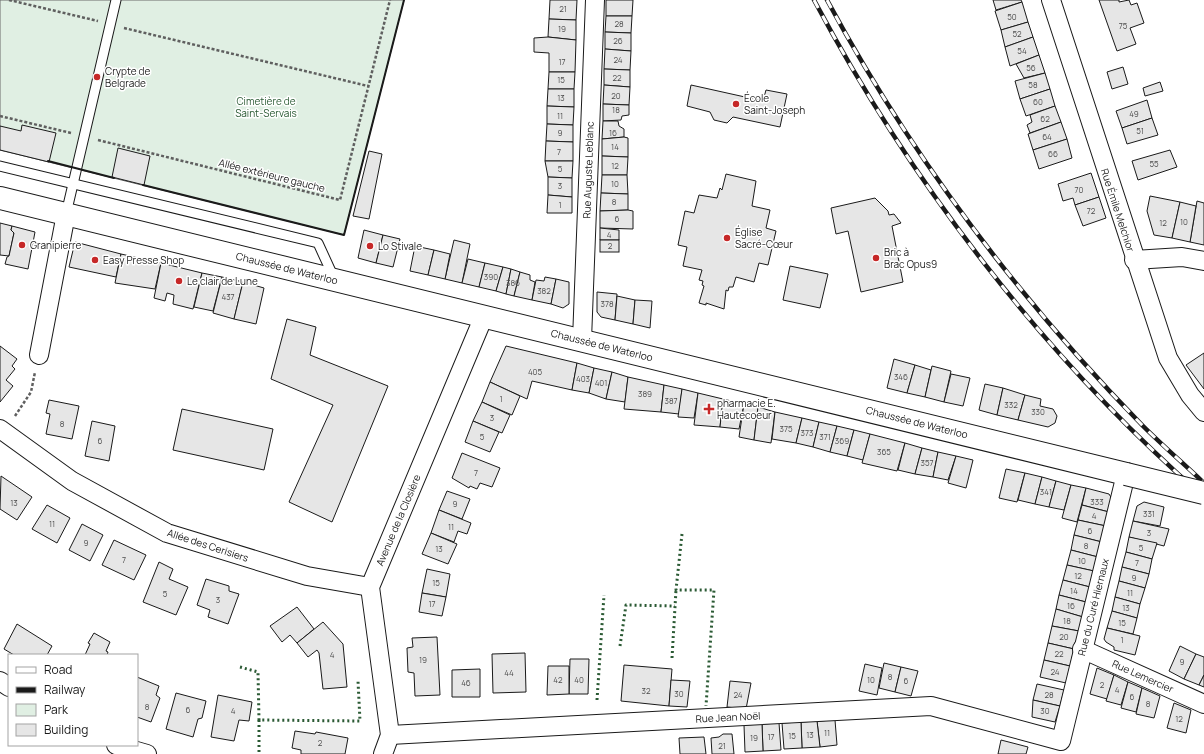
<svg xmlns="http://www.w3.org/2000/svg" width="1204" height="754" viewBox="0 0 1204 754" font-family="Manrope,sans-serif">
<rect width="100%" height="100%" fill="#fff"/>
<path fill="#e0efe3" stroke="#6a6a6a" d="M0,0H404L344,235L0,150Z"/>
<g fill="#e6e6e6" stroke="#1a1a1a">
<path d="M550,0H577L576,20L549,19Z"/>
<path d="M606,0H633L632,16H606Z"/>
<path d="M993,0H1021L1022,2L996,10Z"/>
<path d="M1099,0H1119V2L1129,0L1131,5L1137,3L1144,23L1130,28L1136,44L1117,51Z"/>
<path d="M1022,2L1028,22L1001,30L995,11Z"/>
<path d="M606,16H632L631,33L605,32Z"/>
<path d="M549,19L576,20V40L548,37Z"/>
<path d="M1028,22L1033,37L1005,47L1001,30Z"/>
<path d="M605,32L631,33V51L605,49Z"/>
<path d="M548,37L576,40L575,72H549V53L534,52V38Z"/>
<path d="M1033,37L1039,55L1010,66L1005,47Z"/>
<path d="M605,49L631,51L630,70L604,69Z"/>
<path d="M1039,55L1045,73L1024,78L1016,64Z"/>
<path d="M1123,67L1128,84L1112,89L1107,72Z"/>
<path d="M604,69L630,70V87L604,85Z"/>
<path d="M549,72H575L574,89H548Z"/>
<path d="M1045,73L1050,89L1020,99L1015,81Z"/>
<path d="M1160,82L1163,91L1145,96L1143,88Z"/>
<path d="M604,85L630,87L629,105L603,104Z"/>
<path d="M691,85L763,101L766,90L787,94L780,127L733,117L727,123L714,120L710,112L687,106Z"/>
<path d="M548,89H574V107L547,106Z"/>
<path d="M1050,89L1055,106L1026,116L1020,99Z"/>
<path d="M1147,100L1152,118L1122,128L1116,111Z"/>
<path d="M603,104L629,105V115L622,116L621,120L603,121Z"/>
<path d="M547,106L574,107L573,125L547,124Z"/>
<path d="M1055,106L1061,122L1030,133L1027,125L1032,122L1030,115Z"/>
<path d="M1152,118L1158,135L1127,144L1122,128Z"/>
<path d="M603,121H618L619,126L624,129V137L602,139Z"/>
<path d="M1061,122L1067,139L1033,150L1028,134Z"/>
<path d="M547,124L573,125V142L546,141Z"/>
<path d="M22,125L56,133L49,162L0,150V126L21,131Z"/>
<path d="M624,137L628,138V157L602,156V139Z"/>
<path d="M1067,139L1072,158L1039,169L1033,150Z"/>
<path d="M546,141L573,142V161H545Z"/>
<path d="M118,148L150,156L144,185L112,177Z"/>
<path d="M1170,150L1177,167L1138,180L1132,161Z"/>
<path d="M369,151L382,154L369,219L353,216Z"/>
<path d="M602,156L628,157L627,175H602Z"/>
<path d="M545,161H573L572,178L548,177Z"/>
<path d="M1091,173L1099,197L1075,205L1073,198L1063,201L1058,184Z"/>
<path d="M726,174L756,181L752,206L770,210L766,228L776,231L768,265L759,263L754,282L736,277L733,287H729L728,291L726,290L724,309L706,303V305L699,303L704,286L702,285L703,281L699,280L702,270L683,266L687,247L678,245L685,211L694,213L699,195L717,198L720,188L722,190Z"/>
<path d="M602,175H627L628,194L601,193Z"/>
<path d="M548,177L572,178V197L548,195Z"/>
<path d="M601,193L628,194V210L600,211Z"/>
<path d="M548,195L572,197V213H547Z"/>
<path d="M1150,196L1180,202L1172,238L1154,235L1147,211Z"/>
<path d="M1099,197L1106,218L1083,226L1075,205Z"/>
<path d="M875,198L888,211L889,215L894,214L901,223L892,226L903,282L861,292L848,231L836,234L831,208Z"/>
<path d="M1197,201L1204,203V245L1190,242Z"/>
<path d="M1180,202L1196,206L1190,242L1172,238Z"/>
<path d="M628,210L633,211V229L600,228V211Z"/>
<path d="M0,223L12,226L11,230L14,233L9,256L0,255Z"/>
<path d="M12,226L35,232L28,269L5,264L7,257L9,256L14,233L11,230Z"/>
<path d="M600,228L619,230V240H600Z"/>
<path d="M364,230L383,235L376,263L358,258Z"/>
<path d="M383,235L400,239L393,267L376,263Z"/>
<path d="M454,240L470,244L462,283L445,279Z"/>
<rect x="600" y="240" width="19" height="12"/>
<path d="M75,242L121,254L116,277L69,267Z"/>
<path d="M415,246L434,250L428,275L410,271Z"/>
<path d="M434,250L450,254L445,279L428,275Z"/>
<path d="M121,254L161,263L155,289L115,283Z"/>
<path d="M468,259L485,263L479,287L462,283Z"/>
<path d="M161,263L202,273L193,309L173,304L174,295L167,293L165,301L154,298Z"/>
<path d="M485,263L503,267L496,291L479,287Z"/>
<path d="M790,266L828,274L820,308L783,300Z"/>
<path d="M503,267L511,269L506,294L496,291Z"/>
<path d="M511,269L520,272L514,296L506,294Z"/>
<path d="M520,272L530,275V280L535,282L532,300L514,296Z"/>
<path d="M202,273L222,277L213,311L194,307Z"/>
<path d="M222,277L243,282L234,319L213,313Z"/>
<path d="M545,277L556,279L551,304L532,300L536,280L544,281Z"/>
<path d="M556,279L569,282V304L563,308L551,304Z"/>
<path d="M243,282L264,288L256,324L234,319Z"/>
<path d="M597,292L617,294L615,320L601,317L597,312Z"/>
<path d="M617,296L635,300L633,324L615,320Z"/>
<path d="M635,300L652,301L650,328L633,324Z"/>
<path d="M287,319L316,327L310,355L388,386L332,522L289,502L333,405L271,379Z"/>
<path d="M0,346L17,359L12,366L15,369L6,380L13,386L0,402Z"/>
<path d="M506,346L577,363L572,390L532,381L527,399L490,382Z"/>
<path d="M1204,353V389L1186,365Z"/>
<path d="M894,359L915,365L907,393L887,388Z"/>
<path d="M577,363L594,368L589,393L572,390Z"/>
<path d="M915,365L931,370L925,397L907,393Z"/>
<path d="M932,366L951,371L944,402L925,397Z"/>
<path d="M594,368L612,372L606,399L589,393Z"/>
<path d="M612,372L628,377L625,402L606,399Z"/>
<path d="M951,374L970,378L963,406L944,402Z"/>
<path d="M628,377L664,385L661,412L624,409Z"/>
<path d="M490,382L520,396L512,415L482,402Z"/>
<path d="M985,384L1003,388L997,415L979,410Z"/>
<path d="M664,385L682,389L679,414L661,412Z"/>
<path d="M1003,388L1025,395L1018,420L997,415Z"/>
<path d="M682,389L698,393L694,418L678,417Z"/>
<path d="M698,393L723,399L720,427L694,425Z"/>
<path d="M1025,395L1041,399L1040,406L1053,409L1057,416L1055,423L1048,427L1018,420Z"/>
<path d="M723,399L744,404L739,429L720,427Z"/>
<path d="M49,400L79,406L72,439L46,434L50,414L46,413Z"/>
<path d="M482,402L510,415L502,433L473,421Z"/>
<path d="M744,404L758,407L754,440L739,437Z"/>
<path d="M758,407L775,412L771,443L754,440Z"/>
<path d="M182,409L273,429L264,470L173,450Z"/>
<path d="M775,412L802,418L796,443L772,439Z"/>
<path d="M802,418L819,422L813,447L796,443Z"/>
<path d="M92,421L115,426L109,461L85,456Z"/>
<path d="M473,421L499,432L490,452L465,442Z"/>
<path d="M819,422L837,426L830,452L813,447Z"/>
<path d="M837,426L854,430L847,456L830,452Z"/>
<path d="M854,430L870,434L863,460L847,456Z"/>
<path d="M870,434L905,443L897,471L862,463Z"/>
<path d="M905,443L922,448L915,474L898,470Z"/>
<path d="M922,448L938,452L933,477L915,474Z"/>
<path d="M938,452L956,456L948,480L933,477Z"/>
<path d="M462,453L500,468L492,487L480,483L477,489L470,486L469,488L452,478Z"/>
<path d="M956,456L973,460L966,488L948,483Z"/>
<path d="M1006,469L1025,473L1017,502L999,498Z"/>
<path d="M1025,473L1042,477L1035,504L1018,500Z"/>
<path d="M1,476L32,497L17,520L0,509Z"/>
<path d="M1042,477L1056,481L1049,507L1035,504Z"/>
<path d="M1056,481L1071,485L1064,510L1049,507Z"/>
<path d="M1071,485L1086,488L1077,522L1062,518Z"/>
<path d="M1086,488L1109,494L1112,499L1109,512L1082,505Z"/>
<path d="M447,491L470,499L462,519L439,510Z"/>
<path d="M1144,502L1164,507L1160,526L1133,521L1137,506Z"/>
<path d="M47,505L70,518L57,543L32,529Z"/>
<path d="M1082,505L1109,512L1106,526L1078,520Z"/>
<path d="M439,510L471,523L467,534L458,531L454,542L431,533Z"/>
<path d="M1078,520L1106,526L1102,542L1074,535Z"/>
<path d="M1133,521L1169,529L1164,546L1129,537Z"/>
<path d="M82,524L103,535L90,561L69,550Z"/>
<path d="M431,533L457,544L448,564L422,554Z"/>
<path d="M1074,535L1102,542L1098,557L1071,550Z"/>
<path d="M1129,537L1157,543L1152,559L1126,552Z"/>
<path d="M114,540L146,555L134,580L102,565Z"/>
<path d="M1071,550L1098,557L1094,571L1067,565Z"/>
<path d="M1126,552L1152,559L1149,574L1122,567Z"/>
<path d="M159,562L173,569L169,579L188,587L176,615L143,602Z"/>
<path d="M1067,565L1094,571L1090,587L1063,580Z"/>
<path d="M1122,567L1149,574L1145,588L1119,581Z"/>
<path d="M427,569L450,574L446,597L422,593Z"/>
<path d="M206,579L229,586V591L239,594L228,624L208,617L210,610L197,605Z"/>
<path d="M1063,580L1090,587L1086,602L1059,595Z"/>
<path d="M1119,581L1145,588L1140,604L1115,597Z"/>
<path d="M422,593L446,597L442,616L419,612Z"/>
<path d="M1059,595L1086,602L1083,617L1056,609Z"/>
<path d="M1115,597L1140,604L1137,618L1112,611Z"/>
<path d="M297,607L314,629L297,643L290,635L282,642L270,626Z"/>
<path d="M1056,609L1083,617L1079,631L1052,626Z"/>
<path d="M1112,611L1137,618L1133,634L1107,628Z"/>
<path d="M323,622L343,644L347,687L323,689L319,653L317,650L308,657L297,643Z"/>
<path d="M17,624L52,646L47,655H14L4,649Z"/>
<path d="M1052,626L1079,631L1074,649L1048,643Z"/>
<path d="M1107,628L1140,636L1135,655L1114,650V647L1106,642L1104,639Z"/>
<path d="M94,633L110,642L106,651L108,652L107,655H85L90,644L88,643Z"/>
<path d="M437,637L440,695L415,696L414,673L408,672L407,648L413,647L412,638Z"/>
<path d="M1048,643L1074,649L1070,666L1044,660Z"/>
<path d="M1180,646L1196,654L1184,679L1169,671Z"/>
<path d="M525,653L526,692L493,693L492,654Z"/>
<path d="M1196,654L1204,657V675L1199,685L1184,679Z"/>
<path d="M570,659H589L588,694H569Z"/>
<path d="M1044,660L1070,666L1066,683L1040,677Z"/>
<path d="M884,663L901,667L895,692L879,688Z"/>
<path d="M865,664L882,668L877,695L859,691Z"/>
<path d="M624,665L672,669L669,706L621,701Z"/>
<path d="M548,666H569V694L547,695Z"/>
<path d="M901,667L918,671L911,696L895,692Z"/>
<path d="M1097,668L1114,675L1107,699L1090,694Z"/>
<path d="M480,669V697H452V670Z"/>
<path d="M1114,675L1128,682L1121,705L1106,701Z"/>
<path d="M1204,675V687L1199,685Z"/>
<path d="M137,677L159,686L156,695L160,698L151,722L137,717Z"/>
<path d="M671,680L690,681L687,707L669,706Z"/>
<path d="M730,681L751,683L746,709L727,707Z"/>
<path d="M1128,682L1142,688L1136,712L1121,708Z"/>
<path d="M1037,684L1064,690L1060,706L1033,700Z"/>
<path d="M1142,688L1160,696L1154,718L1136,714Z"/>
<path d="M176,693L206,701L202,718L198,719L193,737L166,729Z"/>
<path d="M218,695L252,702L249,721L239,720L234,741L211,737Z"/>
<path d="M1033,700L1060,706L1055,722L1032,717Z"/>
<path d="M1174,703L1191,710L1186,733L1167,728Z"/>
<path d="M835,720L837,745L820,747L817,721Z"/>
<path d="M817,721L820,747L802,748L801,722Z"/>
<path d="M801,722L802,748L784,749L782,723Z"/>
<path d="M779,723L781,750L763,751L762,724Z"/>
<path d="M762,724L763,751L745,752L744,725Z"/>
<path d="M295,731L315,734L316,732L348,738L345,754H301V750L292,748Z"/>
<path d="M723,734H732L734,754H712L711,738L719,737Z"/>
<path d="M704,737L706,754H680L679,738Z"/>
<path d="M1001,740L1028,747L1026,754H998Z"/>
</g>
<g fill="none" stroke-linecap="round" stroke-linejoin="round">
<defs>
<g id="lane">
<path d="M0,166L318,243L334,278"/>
<path d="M66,214L116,0"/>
</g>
<g id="street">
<path d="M1051,0L1168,358L1190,395L1204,412"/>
<path d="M1134,260L1182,257L1204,261"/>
<path d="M582,340L595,0"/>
<path d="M39,355L66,214"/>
<path d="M0,429L72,481L167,533L307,576L370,587"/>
<path d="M1082,649L1204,704"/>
<path d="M0,681L9,687"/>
<path d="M390,735L931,706L1061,741L1126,474"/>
<path d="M116,745L147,754"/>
<path d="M383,754L390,735L370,587L484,316"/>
</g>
<path id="primary" d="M0,198L1126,474"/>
</defs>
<use href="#lane" stroke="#1a1a1a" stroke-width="11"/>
<use href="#street" stroke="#1a1a1a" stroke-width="20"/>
<use href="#primary" stroke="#1a1a1a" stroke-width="24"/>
<g stroke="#5f5f5f" stroke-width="2.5" stroke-dasharray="3 2" stroke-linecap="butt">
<path d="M9,0L98,21"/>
<path d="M124,28L368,86"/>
<path d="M0,116L71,133"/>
<path d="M98,140L340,200L390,0"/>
<path d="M15,416L31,392L35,372"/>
</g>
<use href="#lane" stroke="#fff" stroke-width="9"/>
<use href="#street" stroke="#fff" stroke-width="18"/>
<use href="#primary" stroke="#fff" stroke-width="22"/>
<defs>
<g id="rail">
<path d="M814,0C913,186 1045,358 1204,497"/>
<path d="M827,0C911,156 1019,299 1143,426C1162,445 1184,464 1204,483"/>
</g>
</defs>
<use href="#rail" stroke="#1a1a1a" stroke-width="4.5"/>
<use href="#rail" stroke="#fff" stroke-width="3" stroke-dasharray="9" stroke-linecap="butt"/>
<defs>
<path id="primary-bridge" d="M1126,474L1204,493"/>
</defs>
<use href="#primary-bridge" stroke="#1a1a1a" stroke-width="24" stroke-linecap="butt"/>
<use href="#primary-bridge" stroke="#fff" stroke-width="22"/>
<g stroke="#2b5a34" stroke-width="3" stroke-dasharray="2 3" stroke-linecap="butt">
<path d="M682,534L676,590H714L706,706"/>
<path d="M620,646L626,605L675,606"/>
<path d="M672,658L676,590"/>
<path d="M240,667L258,672L259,720L360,721L358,681"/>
<path d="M597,700L604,595"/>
<path d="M259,720V754"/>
</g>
<g stroke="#1a1a1a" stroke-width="2">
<path d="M48,161L114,178"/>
<path d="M143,185L344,235L404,0"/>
</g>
</g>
<g fill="#c62828" stroke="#fff" stroke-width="1.5">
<circle cx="97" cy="77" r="4"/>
<circle cx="736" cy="104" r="4"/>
<circle cx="727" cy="238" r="4"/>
<circle cx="22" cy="245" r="4"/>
<circle cx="370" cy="246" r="4"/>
<circle cx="876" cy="258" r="4"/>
<circle cx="95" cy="260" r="4"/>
<circle cx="179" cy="281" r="4"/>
<path d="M707 403h4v4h4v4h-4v4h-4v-4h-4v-4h4z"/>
</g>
<g text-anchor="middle" stroke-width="3" stroke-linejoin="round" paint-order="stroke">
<g font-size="8" fill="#4d4d4d">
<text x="563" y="12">21</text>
<text x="1012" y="20">50</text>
<text x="619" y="27">28</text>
<text x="1123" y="29">75</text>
<text x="562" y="32">19</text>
<text x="1017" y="37">52</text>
<text x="618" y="44">26</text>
<text x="1022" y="54">54</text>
<text x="618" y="63">24</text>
<text x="562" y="65">17</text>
<text x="1031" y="71">56</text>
<text x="617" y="81">22</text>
<text x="561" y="83">15</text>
<text x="1033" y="88">58</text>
<text x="616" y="99">20</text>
<text x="561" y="101">13</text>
<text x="1038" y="105">60</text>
<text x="616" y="113">18</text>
<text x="1134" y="117">49</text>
<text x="560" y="119">11</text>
<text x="1045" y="122">62</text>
<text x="1140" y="134">51</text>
<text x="560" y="136">9</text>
<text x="613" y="136">16</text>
<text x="1047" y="140">64</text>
<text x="615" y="150">14</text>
<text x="559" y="155">7</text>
<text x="1053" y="157">66</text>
<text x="1154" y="167">55</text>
<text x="615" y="169">12</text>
<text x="560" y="172">5</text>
<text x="615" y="187">10</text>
<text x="560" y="189">3</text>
<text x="1079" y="193">70</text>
<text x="614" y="205">8</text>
<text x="560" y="208">1</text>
<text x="1091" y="214">72</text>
<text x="617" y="222">6</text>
<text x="1184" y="225">10</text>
<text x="1163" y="226">12</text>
<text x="609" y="238">4</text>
<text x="610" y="249">2</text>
<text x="491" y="280">390</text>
<text x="513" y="286">386</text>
<text x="544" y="294">382</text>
<text x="228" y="300">437</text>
<text x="607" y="307">378</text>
<text x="535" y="375">405</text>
<text x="901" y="380">346</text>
<text x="583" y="382">403</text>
<text x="601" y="386">401</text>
<text x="645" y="397">389</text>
<text x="501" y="402">1</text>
<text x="671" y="404">387</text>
<text x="1011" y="408">332</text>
<text x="1038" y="415">330</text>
<text x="492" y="421">3</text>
<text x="62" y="427">8</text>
<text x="786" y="432">375</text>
<text x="807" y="436">373</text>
<text x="482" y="440">5</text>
<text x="825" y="440">371</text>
<text x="100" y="444">6</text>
<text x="842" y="444">369</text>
<text x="884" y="455">365</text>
<text x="927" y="466">357</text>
<text x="476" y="476">7</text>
<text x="1046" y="495">341</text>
<text x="1097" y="505">333</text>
<text x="14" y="506">13</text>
<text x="455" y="507">9</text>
<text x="1149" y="517">331</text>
<text x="1094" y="519">4</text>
<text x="52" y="527">11</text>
<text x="451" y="530">11</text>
<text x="1090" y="534">6</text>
<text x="1149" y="536">3</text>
<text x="86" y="546">9</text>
<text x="1086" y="549">8</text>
<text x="1141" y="551">5</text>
<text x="439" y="552">13</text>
<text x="124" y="563">7</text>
<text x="1082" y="564">10</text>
<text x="1137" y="566">7</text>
<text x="1078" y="579">12</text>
<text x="1134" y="581">9</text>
<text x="436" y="586">15</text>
<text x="1074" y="594">14</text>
<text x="1130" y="596">11</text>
<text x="165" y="597">5</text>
<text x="218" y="603">3</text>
<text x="432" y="607">17</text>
<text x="1071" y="609">16</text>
<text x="1126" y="611">13</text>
<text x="1067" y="624">18</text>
<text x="1122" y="626">15</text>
<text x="1064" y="640">20</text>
<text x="1122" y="643">1</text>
<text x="1059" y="657">22</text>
<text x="332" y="658">4</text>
<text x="423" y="663">19</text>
<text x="1182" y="665">9</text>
<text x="1055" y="675">24</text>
<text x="509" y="676">44</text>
<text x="890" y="680">8</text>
<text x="558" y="683">42</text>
<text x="579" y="683">40</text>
<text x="871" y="683">10</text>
<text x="906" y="684">6</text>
<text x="466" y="686">46</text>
<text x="1102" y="688">2</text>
<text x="1117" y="693">4</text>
<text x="646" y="694">32</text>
<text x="679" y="697">30</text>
<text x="738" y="698">24</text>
<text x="1049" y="698">28</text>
<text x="1132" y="700">6</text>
<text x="1148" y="707">8</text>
<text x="147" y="710">8</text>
<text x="188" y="713">6</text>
<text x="233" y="714">4</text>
<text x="1045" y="714">30</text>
<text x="1179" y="722">12</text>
<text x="827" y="736">11</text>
<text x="810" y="738">13</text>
<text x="792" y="739">15</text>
<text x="771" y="740">17</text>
<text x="754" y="741">19</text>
<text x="320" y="746">2</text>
<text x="722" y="749">21</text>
</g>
<g font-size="10" fill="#1a1a1a" stroke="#fff" text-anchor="start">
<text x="105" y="75">Crypte de<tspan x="105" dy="12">Belgrade</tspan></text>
<text x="744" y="102">École<tspan x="744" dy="12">Saint-Joseph</tspan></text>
<text x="735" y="236">Église<tspan x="735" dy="12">Sacré-Cœur</tspan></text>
<text x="30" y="249">Granipierre</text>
<text x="378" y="250">Lo Stivale</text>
<text x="884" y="256">Bric à<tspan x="884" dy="12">Brac Opus9</tspan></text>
<text x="103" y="264">Easy Presse Shop</text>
<text x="187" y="285">Le clair de Lune</text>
<text x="717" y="407">pharmacie E.<tspan x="717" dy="12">Hautecoeur</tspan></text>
</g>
<g font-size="10" fill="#2b5a34" stroke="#fff">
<text x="266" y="105">Cimetière de<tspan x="266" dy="12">Saint-Servais</tspan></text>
</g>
<g font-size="10" fill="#1a1a1a" stroke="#fff">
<text transform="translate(588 170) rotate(-88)" y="4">Rue Auguste Leblanc</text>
<text transform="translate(272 175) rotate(14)" y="4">Allée extérieure gauche</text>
<text transform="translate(1118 210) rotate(72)" y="4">Rue Émile Melchior</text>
<text transform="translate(287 268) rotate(14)" y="4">Chaussée de Waterloo</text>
<text transform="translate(602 345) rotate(14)" y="4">Chaussée de Waterloo</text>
<text transform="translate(917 422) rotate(14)" y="4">Chaussée de Waterloo</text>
<text transform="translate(398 520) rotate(-67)" y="4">Avenue de la Closière</text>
<text transform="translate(208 545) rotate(18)" y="4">Allée des Cerisiers</text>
<text transform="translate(1093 607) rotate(-76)" y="4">Rue du Curé Hiernaux</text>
<text transform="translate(1143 676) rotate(24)" y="4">Rue Lemercier</text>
<text transform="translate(728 717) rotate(-3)" y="4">Rue Jean Noël</text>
</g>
</g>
<rect x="8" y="654" width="130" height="92" fill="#ffffff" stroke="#a3a3a3"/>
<rect x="16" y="667" width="20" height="6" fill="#ffffff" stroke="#a3a3a3"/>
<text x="44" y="674" font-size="12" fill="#1a1a1a">Road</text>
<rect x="16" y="687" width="20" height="6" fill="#1a1a1a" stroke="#a3a3a3"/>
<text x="44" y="694" font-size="12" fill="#1a1a1a">Railway</text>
<rect x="16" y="704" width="20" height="12" fill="#e0efe3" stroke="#a3a3a3"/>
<text x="44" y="714" font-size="12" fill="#1a1a1a">Park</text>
<rect x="16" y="724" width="20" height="12" fill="#e6e6e6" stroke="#a3a3a3"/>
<text x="44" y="734" font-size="12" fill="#1a1a1a">Building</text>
</svg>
